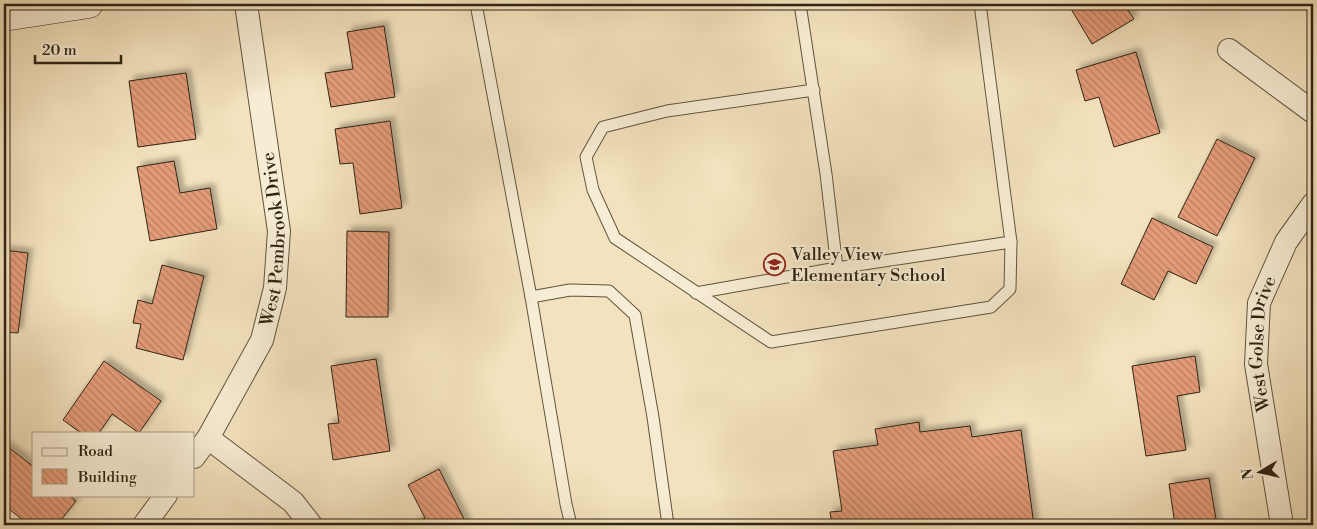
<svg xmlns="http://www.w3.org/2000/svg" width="1317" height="529" viewBox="0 0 1317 529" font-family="'Libre Bodoni',serif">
<defs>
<pattern id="building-back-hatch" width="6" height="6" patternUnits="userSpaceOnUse" patternTransform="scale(1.25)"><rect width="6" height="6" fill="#e49b78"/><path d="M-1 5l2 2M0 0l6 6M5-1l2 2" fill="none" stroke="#b97e61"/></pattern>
<filter id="shadow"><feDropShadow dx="4.5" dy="-4.5" stdDeviation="2.5" flood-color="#0004"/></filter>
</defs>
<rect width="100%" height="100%" fill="#f3e2bd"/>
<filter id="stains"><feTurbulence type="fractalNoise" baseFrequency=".004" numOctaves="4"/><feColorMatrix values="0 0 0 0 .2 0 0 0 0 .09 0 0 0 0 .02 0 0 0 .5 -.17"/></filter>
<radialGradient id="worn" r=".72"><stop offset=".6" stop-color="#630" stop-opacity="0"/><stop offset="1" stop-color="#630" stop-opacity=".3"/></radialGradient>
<g fill="url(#building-back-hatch)" stroke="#2f2414" filter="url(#shadow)">
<path d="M1068,4H1135L1127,9L1134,19L1092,44Z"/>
<path d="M1302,4H1313V20Z"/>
<path d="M384,26L395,97L331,107L325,73L353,69L347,32Z"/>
<path d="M1136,52L1160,133L1114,147L1099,97L1085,101L1076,70Z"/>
<path d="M186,73L196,139L138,147L129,81Z"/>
<path d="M390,121L402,208L360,214L353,163L340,164L335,129Z"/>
<path d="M1217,139L1255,158L1217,236L1178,217Z"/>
<path d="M174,161L180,193L210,188L217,229L150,241L137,167Z"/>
<path d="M1152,218L1213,247L1196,284L1168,271L1154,300L1121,284Z"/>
<path d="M347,231L389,232L388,317H346Z"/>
<path d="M4,250L28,253L18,333L4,332Z"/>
<path d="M162,265L204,276L183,360L136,348L141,324L133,323L138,300L152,304Z"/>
<path d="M1195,356L1200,392L1177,396L1186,450L1146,456L1132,366Z"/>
<path d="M376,359L390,451L333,460L328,424L339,423L331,366Z"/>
<path d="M104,361L161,401L139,433L112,414L99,433H81L63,420Z"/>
<path d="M919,422L920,432L970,426L972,437L1021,430L1034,525H832L830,512L842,511L833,451L878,445L875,429Z"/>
<path d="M4,444L34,467V495H69L76,501L57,525H29L4,505Z"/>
<path d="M439,469L467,525H411L425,518L408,485Z"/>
<path d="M1209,478L1217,525H1175L1169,484Z"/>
</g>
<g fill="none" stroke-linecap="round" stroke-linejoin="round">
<defs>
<g id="lane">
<path d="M476,4L531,297L566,504L571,525"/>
<path d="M814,90L667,111L603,127L586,157L593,190L615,238L771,342L991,307L1010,289L1011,242"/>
<path d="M837,268L1011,242L980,4"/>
<path d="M696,293L837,268L826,174L800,4"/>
<path d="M531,297L570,290L609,291L635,315L653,417L668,525"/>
</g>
<g id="street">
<path d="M1229,50L1313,112"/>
<path d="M208,438L293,502L311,525"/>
<path id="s1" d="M194,457L208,438L262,340L275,288L279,231L246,4"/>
<path d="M144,525L166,495"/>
<path id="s2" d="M1282,525L1256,364L1259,303L1286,242L1313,204"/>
</g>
<path id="secondary" d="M4,17L89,4"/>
</defs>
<use href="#lane" stroke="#60543e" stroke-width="13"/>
<use href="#street" stroke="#60543e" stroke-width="24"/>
<use href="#secondary" stroke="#2f2414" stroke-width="29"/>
<use href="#lane" stroke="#f7ecd4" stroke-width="11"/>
<use href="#street" stroke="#f7ecd4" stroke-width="22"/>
<use href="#secondary" stroke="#f7ecd4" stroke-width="28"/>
</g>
<defs>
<symbol id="school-ring" viewBox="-11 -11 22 22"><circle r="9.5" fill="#f7ecd4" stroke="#8f2418" stroke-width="1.5"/><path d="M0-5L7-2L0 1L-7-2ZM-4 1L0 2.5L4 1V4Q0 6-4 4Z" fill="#8f2418"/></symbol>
</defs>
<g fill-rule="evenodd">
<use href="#school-ring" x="762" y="252" width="25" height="25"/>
</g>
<g text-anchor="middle" stroke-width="4.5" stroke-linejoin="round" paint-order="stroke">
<g font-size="18" fill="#2f2414" stroke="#f7ecd4">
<text dy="6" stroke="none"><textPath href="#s1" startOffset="238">West Pembrook Drive</textPath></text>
<text dy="6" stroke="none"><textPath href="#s2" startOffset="184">West Golse Drive</textPath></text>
</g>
<g font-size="18" fill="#2f2414" stroke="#f7ecd4" text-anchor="start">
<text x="791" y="260">Valley View<tspan x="791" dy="21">Elementary School</tspan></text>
</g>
</g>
<rect width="1317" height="529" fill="none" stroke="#f3e2bd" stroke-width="20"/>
<rect x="5" y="5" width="1307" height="519" fill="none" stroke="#2f2414" stroke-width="2.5"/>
<rect x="10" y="10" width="1297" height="509" fill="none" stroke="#2f2414"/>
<rect x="32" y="432" width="162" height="65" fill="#f7ecd4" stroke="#a79c87"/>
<rect x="42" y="448" width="25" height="8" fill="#f7ecd4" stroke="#a79c87"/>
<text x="78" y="456" font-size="15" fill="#2f2414">Road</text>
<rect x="42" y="469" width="25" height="15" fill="url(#building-back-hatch)" stroke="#a79c87"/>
<text x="78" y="482" font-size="15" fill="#2f2414">Building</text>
<g transform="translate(1260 472) rotate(261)" stroke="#f7ecd4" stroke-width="4" paint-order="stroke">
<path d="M0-4L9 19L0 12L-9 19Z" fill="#2f2414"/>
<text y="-8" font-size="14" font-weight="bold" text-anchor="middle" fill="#2f2414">N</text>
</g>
<path d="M35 55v8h86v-8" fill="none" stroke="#2f2414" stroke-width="2.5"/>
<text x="42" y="55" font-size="15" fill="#2f2414" stroke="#f7ecd4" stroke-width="4" paint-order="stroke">20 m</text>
<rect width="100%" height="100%" filter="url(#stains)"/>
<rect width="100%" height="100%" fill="url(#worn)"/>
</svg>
